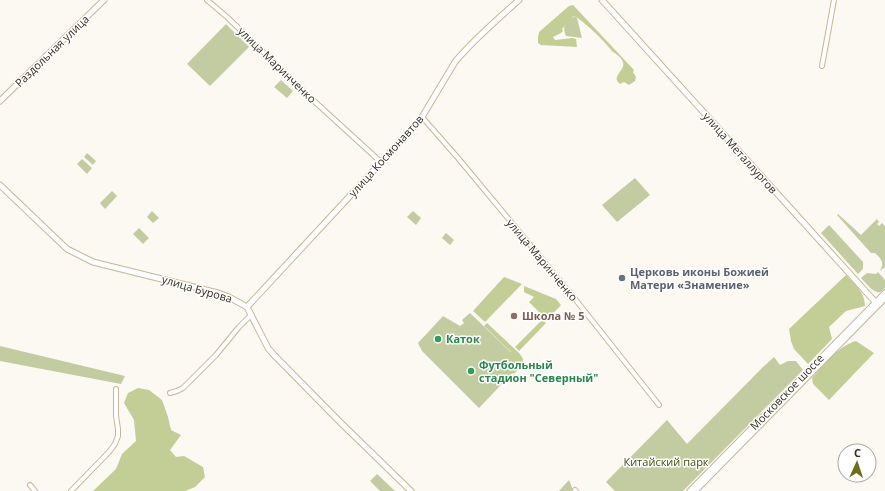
<svg xmlns="http://www.w3.org/2000/svg" width="885" height="491" viewBox="0 0 885 491" font-family="'Open Sans',sans-serif">
<rect width="100%" height="100%" fill="#fcf8f2"/>
<g fill="#c3cca1">
<path d="M575,16L577,18L582,38L566,36C565,33 563,28 565,25C565,23 573,17 575,16Z"/>
<path d="M226,24L249,47L210,86L187,64Z"/>
<path d="M281,80L293,91L287,98L274,87Z"/>
<path d="M87,153L96,161L93,165L84,157Z"/>
<path d="M82,159L92,168L87,174L77,164Z"/>
<path d="M635,178L650,195L617,222L602,205Z"/>
<path d="M112,191L117,196L105,209L100,203Z"/>
<path d="M152,211L159,218L153,223L147,217Z"/>
<path d="M413,211L421,218L416,225L407,217Z"/>
<path d="M838,214L861,235L877,219L879,222L877,224L879,226L882,223L885,226V267L880,271C885,262 881,259 875,253H871L837,215Z"/>
<path d="M829,225L863,262V269L858,274L821,233Z"/>
<path d="M139,228L149,238L143,244L133,234Z"/>
<path d="M446,233L454,240L450,245L442,238Z"/>
<path d="M878,272L885,280V288C884,289 881,292 880,292C874,294 865,282 861,278L867,273L876,274Z"/>
<path d="M470,313L522,363L479,408L422,351L418,343L443,316L460,326L464,323L462,320Z"/>
<path d="M0,346L125,376L121,384L0,361Z"/>
<path d="M774,357L780,365L788,361H796L803,370L683,491H615L606,482L667,420L687,444L762,368Z"/>
<path d="M377,474L395,491H380L370,481Z"/>
<path d="M569,480L573,490V491H559Z"/>
</g>
<g fill="#c3ce97">
<path d="M573,5L634,70L633,72L636,77L635,81L629,85L624,82L620,84C610,76 626,71 623,62C621,57 616,54 612,51C610,49 608,46 606,44C597,34 586,24 575,16L572,17V21C568,23 565,25 562,29L563,31L561,33L553,37L555,40L573,38L576,39L577,47L541,45L538,43V37L539,32L569,6Z"/>
<path d="M846,275C855,285 865,292 865,306L846,311L829,327L832,339L808,364L794,349L791,341L789,329Z"/>
<path d="M504,277L522,284L485,322L473,311Z"/>
<path d="M524,286L556,299L561,305L547,320L529,302L534,297L524,292Z"/>
<path d="M542,320L546,323L519,351L515,347Z"/>
<path d="M487,323L520,354L523,359V364L514,374L507,369L501,362L506,357L511,356V352L484,326Z"/>
<path d="M856,341L874,353L829,400L813,384L812,378C824,365 838,346 856,341Z"/>
<path d="M138,388L149,390L162,400L168,417L171,430L181,435L170,450L176,457L184,456L203,467L205,477L195,487L185,491H93L116,469L122,454L136,441L134,420L124,403L128,393Z"/>
</g>
<g fill="none" stroke-linecap="round" stroke-linejoin="round">
<defs>
<g id="minor">
<path d="M207,0L227,17L314,101L382,163"/>
<path d="M822,66L834,0"/>
<path d="M422,117L458,158L575,299L659,405"/>
<path d="M170,393L177,391L183,388L216,355L239,327L251,315"/>
<path d="M30,485L35,491"/>
<path d="M575,490L576,491"/>
<path d="M71,491L109,452L115,444L118,436V429L116,416V389"/>
</g>
<g id="major">
<path d="M602,0L878,305"/>
<path d="M0,101L104,0"/>
<path d="M0,185L67,249L93,262L218,293L229,297L247,307L268,348L274,355L341,423L411,491"/>
<path d="M247,307L413,128L422,117L455,62C474,39 497,20 519,0"/>
<path d="M690,491L885,293"/>
<path d="M695,491L885,298"/>
</g>
</defs>
<use href="#minor" stroke="#c8b596" stroke-width="6"/>
<use href="#major" stroke="#c8b596" stroke-width="7"/>
<use href="#minor" stroke="#fff" stroke-width="4"/>
<use href="#major" stroke="#fff" stroke-width="5"/>
</g>
<circle fill="#6b7280" stroke="#fff" stroke-width="1.5" cx="622" cy="278" r="4"/>
<circle fill="#8d6e63" stroke="#fff" stroke-width="1.5" cx="514" cy="316" r="4"/>
<g fill="#2e9e5b" stroke="#fff" stroke-width="1.5">
<circle cx="438" cy="339" r="4"/>
<circle cx="471" cy="371" r="4"/>
</g>
<g text-anchor="middle" stroke-width="3" stroke-linejoin="round" paint-order="stroke">
<g font-size="11" fill="#332c1f" stroke="#fff">
<text transform="translate(52 51) rotate(-44)" y="4">Раздольная улица</text>
<text transform="translate(277 65) rotate(44)" y="4">улица Маринченко</text>
<text transform="translate(740 153) rotate(48)" y="4">улица Металлургов</text>
<text transform="translate(386 156) rotate(-48)" y="4">улица Космонавтов</text>
<text transform="translate(542 260) rotate(50)" y="4">улица Маринченко</text>
<text transform="translate(197 289) rotate(16)" y="4">улица Бурова</text>
<text transform="translate(787 392) rotate(-46)" y="4">Московское шоссе</text>
</g>
<g font-size="11" font-weight="bold" fill="#5b616d" stroke="#fff" text-anchor="start">
<text x="630" y="276">Церковь иконы Божией<tspan x="630" dy="13">Матери «Знамение»</tspan></text>
</g>
<g font-size="11" font-weight="bold" fill="#785e54" stroke="#fff" text-anchor="start">
<text x="522" y="320">Школа № 5</text>
</g>
<g font-size="11" font-weight="bold" fill="#27864d" stroke="#fff" text-anchor="start">
<text x="446" y="343">Каток</text>
<text x="479" y="369">Футбольный<tspan x="479" dy="13">стадион "Северный"</tspan></text>
</g>
<g font-size="11" fill="#454d0f" stroke="#fff">
<text x="666" y="466">Китайский парк</text>
</g>
</g>
<g transform="translate(857 463) rotate(3)"><circle r="19" fill="#ffffff" stroke="#adaba5"/>
<path d="M0-3L7 15L0 10L-7 15Z" fill="#6c6f13"/>
<text y="-6" font-size="11" font-weight="bold" text-anchor="middle" fill="#332c1f">С</text>
</g>
</svg>
